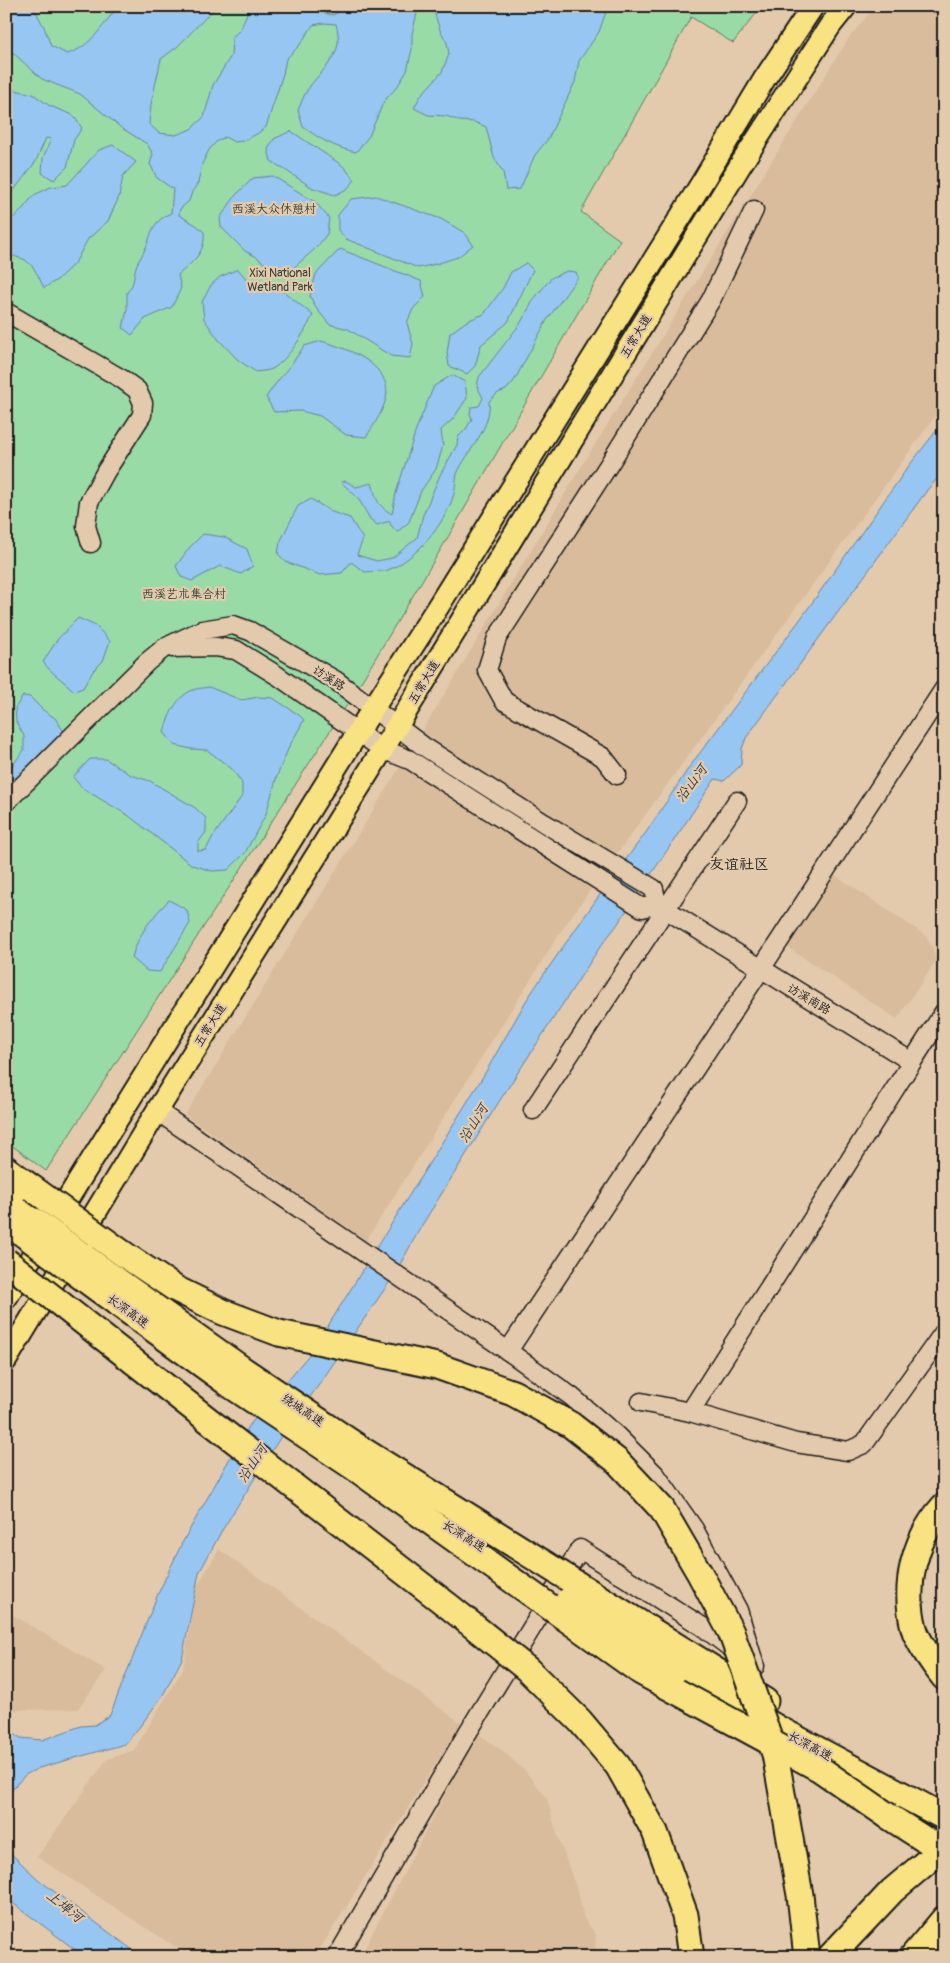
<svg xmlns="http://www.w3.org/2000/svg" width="950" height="1963" viewBox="0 0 950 1963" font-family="Pangolin,'LXGW WenKai TC',sans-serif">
<rect width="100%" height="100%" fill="#e4caac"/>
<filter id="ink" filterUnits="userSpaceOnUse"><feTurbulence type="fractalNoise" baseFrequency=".02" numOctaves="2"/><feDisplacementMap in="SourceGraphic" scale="10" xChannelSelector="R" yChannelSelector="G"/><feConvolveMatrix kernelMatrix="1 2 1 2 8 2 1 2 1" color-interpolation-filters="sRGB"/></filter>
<g filter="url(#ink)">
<g fill="#d9bc9c">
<path d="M875,6H944V404L563,928L366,1241L185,1115L438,705L584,462L765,172L848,39Z"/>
<path d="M835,875L925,935L933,948L936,961L897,1019L787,947Z"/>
<path d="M219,1549L461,1723L315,1957H191L37,1857L107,1759L134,1750L183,1669L196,1588Z"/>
<path d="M6,1611L106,1670L78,1709L6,1710Z"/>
<path d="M477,1733L502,1750L526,1772L547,1798L555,1828L579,1896L584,1918L596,1935L595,1957H360Z"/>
</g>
<path fill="#98dba7" stroke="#5a7c62" d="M6,6H762L733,43L691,17L581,212L620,240L444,544L352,697L46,1171L6,1141Z"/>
<g fill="#97c6f2" stroke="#66829c">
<path d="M6,6H33L44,27L51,46L67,54C91,47 103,25 118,6H217L177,47L161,59L151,104L149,124L159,133L176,135L191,129L204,117L213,85L231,56L232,37L240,30L250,6H318L323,13L333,15L340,11V6H422L418,9L412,34V49L407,71L397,87L384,101L369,136L356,152C335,148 320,139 303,127L298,110C301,104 303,97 306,92C321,68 346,57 336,24L324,23L313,25L299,46L286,59L283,74L266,127L257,134L243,141L234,142L225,137L216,142L209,150L202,164L198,183L192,192L189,201L180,209L179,215L196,225L204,232C206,253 192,262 178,275L181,288L172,307L145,319L132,335L123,328L127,309V292C135,285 133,276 136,267C137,262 141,258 143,253C153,235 149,223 171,213L173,189L157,178L150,164L153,154L147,144L120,127L80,94L42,79L12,52H6Z"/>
<path d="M432,6H608L599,32L579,61L575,82L548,139L535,155L520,189L506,190L503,172L494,158L486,127L474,122L460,121L446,116L428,115L414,108L421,95L442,72L449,54L447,43L440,30Z"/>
<path d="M6,88L33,94L50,106L73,115L82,128L74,140L67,167L54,180L42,173L43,158L51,139L46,138L36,161L12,193L6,210Z"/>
<path d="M291,131L343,166L355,180L347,189L335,195L313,188L271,161L268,149L274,139Z"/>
<path d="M113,145L136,162L123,176L119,197L108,221L88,239L75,263L57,280L44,288C39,278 35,266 25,260C19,257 12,257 6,252V224L20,212L34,195L51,187L67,185L99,150Z"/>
<path d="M273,176L315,202L329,218L327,234L316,248L290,271L277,274L257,257L245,251L221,227L220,218L236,195L253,178Z"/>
<path d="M376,196L441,219L465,233L473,245L458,257L436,264L418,268L346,239L338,230V215L351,199Z"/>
<path d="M340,249L421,281L425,297L413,309L407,323L413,344L410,358L391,356L348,329L329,324L316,308L310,296L316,274Z"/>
<path d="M526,263L533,270L508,322L481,345L475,366L467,374L449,366L447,353L450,333L467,321L484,314L503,288L511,272Z"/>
<path d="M238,269L248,281L283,291L313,315C305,332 288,360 272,369C268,371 261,371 256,372L238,360L218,339L204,319L202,302L211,285L220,277Z"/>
<path d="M567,271L576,272L578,277L547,320L514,381L506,390L498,393L489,401C492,428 467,451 457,474C455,481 456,490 453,497C444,525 416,559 388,570C383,572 372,571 365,572L351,562L342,573L320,575L286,562L278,554L280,542L298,506L311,499L332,512L350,518L363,539L357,555L377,561L392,558L417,538L423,515L440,475L457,445L458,437L466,429L472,419L470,414L471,407L479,406L483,398L477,386L479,377L520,324L534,299L551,278Z"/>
<path d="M321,341C346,348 386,362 387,392C387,405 373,427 366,437L346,435L320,416L301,411L274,412L266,397C278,379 293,364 304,346Z"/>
<path d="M452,375L465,382L467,398L453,419L441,430L443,446L436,469L421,491L409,522L397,532L390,524V521L377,525L370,519L358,498L341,482L346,481L356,487L372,483C377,500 376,504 392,514L396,493L417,427L434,386Z"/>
<path d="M944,421V471L928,489L746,738L742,749L741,765L724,781L715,779L617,925L600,947L502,1097L422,1225L393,1277L318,1386L280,1438L221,1532L199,1573L182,1659L163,1695L141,1725L125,1744L39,1768L25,1775L6,1796V1730L21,1738L42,1740L81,1726L95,1725L110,1715L157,1596L182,1543L247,1428L313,1350L484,1075L526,1001L544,974L601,893L647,831L690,766L802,617L908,467Z"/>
<path d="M203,534L224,537L247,549L253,566L241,574L220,566L192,581L181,577L176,566L190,547Z"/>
<path d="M78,618L96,626L110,641L103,661L93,671L83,688L74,691C63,680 52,674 43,662L57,640Z"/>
<path d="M209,687L241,700L259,697L273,698L299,715L304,720L289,747L277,776L266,814L245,853L228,870L212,871L192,865L129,816L82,788L73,777L90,759H106L131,775L150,781L194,807L206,818V832L198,843V851L206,850L212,838L242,796V783L232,769L207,750L191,749L174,745L164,732C168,717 176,696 193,690C198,688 204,688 209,687Z"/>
<path d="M23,696L30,697L43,710L55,718L65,733L6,792V778L12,766L24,750V736L16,722L15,708Z"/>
<path d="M169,900L187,910L190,923L160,972L147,971L132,958C137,935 153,916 169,900Z"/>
<path d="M6,1849L39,1880L142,1957H85L6,1898Z"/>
</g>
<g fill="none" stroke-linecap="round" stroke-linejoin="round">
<defs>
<g id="minor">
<path d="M6,312L122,379L137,390L143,403L142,415L106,471L89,502L86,526L91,543"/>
<path d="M172,648L216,647L236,650L278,676L382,749L410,760L642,908L657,904"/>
<path d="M617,775L603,757L504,701L487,670L497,638L608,466L711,300L754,210"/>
<path d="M6,802L147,662L164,648L202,630L233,625L250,631L335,680L423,746L544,823L654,889L657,904"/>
<path d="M657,904L912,1062L944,1012"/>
<path d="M533,1110L737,801"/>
<path d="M157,1111L508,1351L572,1397L617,1436L656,1475L694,1529L738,1610L755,1666"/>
<path d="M508,1351L761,969L944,689"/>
<path d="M641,1402L690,1412L796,1443L848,1451L864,1444L944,1332"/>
<path d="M690,1412L912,1062"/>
<path d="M337,1957L468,1732L580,1549L703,1627L740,1655"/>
</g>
<g id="major">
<path d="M6,1298L358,732L439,605L703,181L765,78L813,6"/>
<path d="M6,1360L157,1111L396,728L741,164L830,26L846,6"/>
</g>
<g id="highway">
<path d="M6,1169L32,1188"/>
<path d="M6,1199L35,1221"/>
<path d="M6,1221L26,1236"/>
<path d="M122,1253L176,1289L223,1312L279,1333"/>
<path d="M108,1274L242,1369L364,1451"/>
<path d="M98,1289L229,1384L358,1470"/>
<path d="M944,1506C914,1539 903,1585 914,1628C917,1641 935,1666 944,1677"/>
<path d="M686,1652L765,1701"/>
<path d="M677,1669L777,1728L944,1817"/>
<path d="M888,1816L944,1852"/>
<path d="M830,1957L892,1891L944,1847"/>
<path d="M912,1957L944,1919"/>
<path d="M935,1957L944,1947"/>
</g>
</defs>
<use href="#minor" stroke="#1c1c1c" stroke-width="21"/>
<use href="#major" stroke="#1c1c1c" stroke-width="25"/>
<use href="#highway" stroke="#1c1c1c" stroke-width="29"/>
<use href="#minor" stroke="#e4caac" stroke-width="18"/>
<use href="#major" stroke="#f8e281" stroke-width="21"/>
<use href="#highway" stroke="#f8e281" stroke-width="25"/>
<defs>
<g id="highway-bridge">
<path d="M32,1188L122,1253"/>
<path d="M35,1221L108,1274"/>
<path d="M26,1236L98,1289"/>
<path d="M6,1261L212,1423L451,1608L527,1669L580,1721L618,1766L655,1832L685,1915L691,1957"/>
<path d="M279,1333L437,1366L513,1393L571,1425L617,1461L662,1509L700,1574L731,1632L775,1754L800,1895L807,1957"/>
<path d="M364,1451L686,1652"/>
<path d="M358,1470L641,1672L820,1769L888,1816"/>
<path d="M568,1601L677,1669"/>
</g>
</defs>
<use href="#highway-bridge" stroke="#1c1c1c" stroke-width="29" stroke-linecap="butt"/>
<use href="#highway-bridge" stroke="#f8e281" stroke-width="25"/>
</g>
</g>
<g text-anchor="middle" stroke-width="4.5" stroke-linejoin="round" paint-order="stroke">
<g font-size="12" fill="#354238" stroke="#e4caac">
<text x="274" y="213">西溪大众休憩村</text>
<text x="280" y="277">Xixi National<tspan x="280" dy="14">Wetland Park</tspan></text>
<text x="184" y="598">西溪艺术集合村</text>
</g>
<g font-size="12" fill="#1c1c1c" stroke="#e4caac">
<text transform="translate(636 336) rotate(-59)" y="4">五常大道</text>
<text transform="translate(329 678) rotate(33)" y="4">访溪路</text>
<text transform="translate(424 682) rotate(-59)" y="4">五常大道</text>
<text transform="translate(809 999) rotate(31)" y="4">访溪南路</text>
<text transform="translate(210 1025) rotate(-58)" y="4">五常大道</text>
<text transform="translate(128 1311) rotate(36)" y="4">长深高速</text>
<text transform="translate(303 1410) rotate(34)" y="4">绕城高速</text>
<text transform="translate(464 1536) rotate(32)" y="4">长深高速</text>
<text transform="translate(810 1746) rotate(28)" y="4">长深高速</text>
</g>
<g font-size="14" font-style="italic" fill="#353e47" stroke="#e4caac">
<text transform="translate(691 783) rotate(-53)" y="5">沿山河</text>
<text transform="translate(473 1123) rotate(-58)" y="5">沿山河</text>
<text transform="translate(252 1463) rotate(-56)" y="5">沿山河</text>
<text transform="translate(65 1906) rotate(39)" y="5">上埠河</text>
</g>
<g font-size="15" fill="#1c1c1c" stroke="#e4caac">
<text x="739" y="869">友谊社区</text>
</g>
</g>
<rect width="950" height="1963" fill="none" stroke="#e4caac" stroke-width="25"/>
<rect x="12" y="12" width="925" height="1938" fill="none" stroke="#1c1c1c" stroke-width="2" filter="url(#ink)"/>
</svg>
